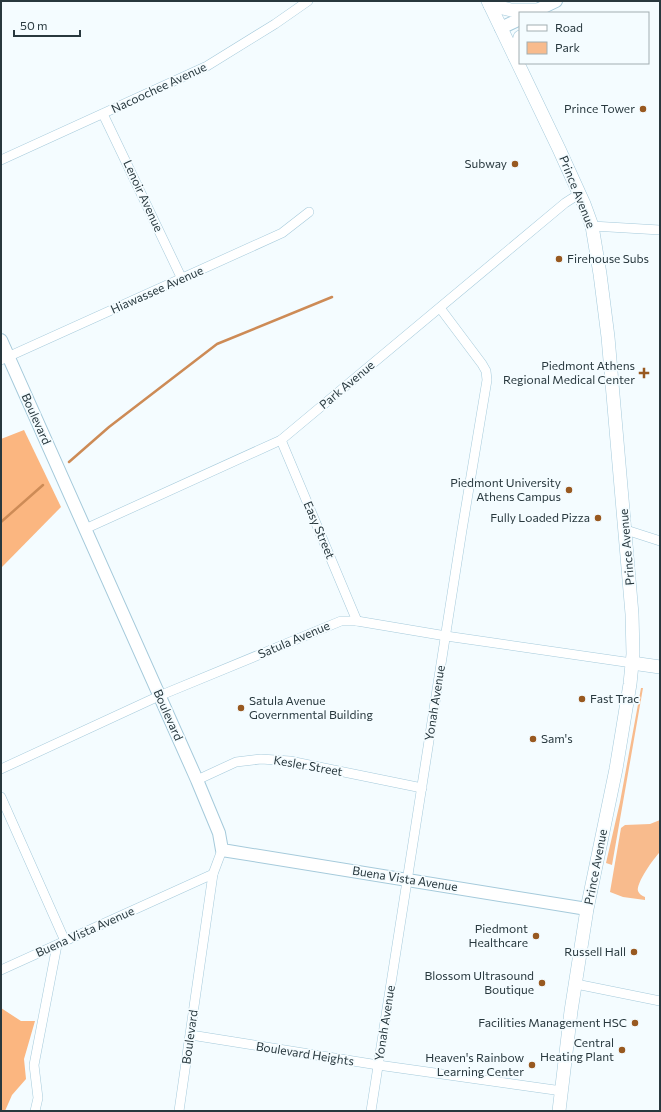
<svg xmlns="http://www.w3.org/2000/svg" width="661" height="1112" viewBox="0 0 661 1112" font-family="Commissioner,sans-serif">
<rect width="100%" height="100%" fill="#f4fcff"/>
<g fill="#f8bb8d">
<path d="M641,688H643L612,865L606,863L620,802Z"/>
<path d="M660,820V852C654,858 636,883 638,891C639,894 642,896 645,897V900L623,897L610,892L621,828L625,825L650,824Z"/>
</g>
<g fill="#fbb680">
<path d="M24,430L61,507L1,568V439Z"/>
<path d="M1,1008L21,1021H35L24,1059L26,1079L12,1095L5,1111H1Z"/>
</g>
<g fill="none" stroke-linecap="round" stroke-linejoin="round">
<g stroke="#cd8b56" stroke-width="2.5">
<path d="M69,462L109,427L217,344L332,297"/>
<path d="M1,522L43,485"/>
</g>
<defs>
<g id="minor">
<path d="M103,114L182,279"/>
<path d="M1,160L207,66L275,24L308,1"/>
<path d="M592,226L660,230"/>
<path d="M1,360L282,233L309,212"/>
<path d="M281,440L357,621"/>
<path d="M85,529L281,440L565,203L579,194"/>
<path d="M626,530L660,541"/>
<path d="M1,769L159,696L341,621H357L446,636L632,663"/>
<path d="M197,780L236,762L261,759L290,761L422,788"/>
<path d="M1,797L65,941"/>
<path d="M1,970L213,874"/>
<path d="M576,984L660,1001"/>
<path d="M191,1035L378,1065L562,1091"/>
<path d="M35,1111L38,1098L34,1065L57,945"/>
<path d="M179,1111L213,874L222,850"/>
<path d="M371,1111L462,530L487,380L486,371L482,364L440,308"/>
</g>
<g id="tertiary">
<path d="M531,13L556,1"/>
<path d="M501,28L520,19"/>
<path d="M1,340L197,780L219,833L222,850L587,909"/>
</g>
<g id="secondary">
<path d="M488,1L559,149L584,204L592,226L600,274L608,337L632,614L633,654L630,684L616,769L587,909L571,1011L559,1111"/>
<path d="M490,5L511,10H537"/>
<path d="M515,57L520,37"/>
<path d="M632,663L660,667"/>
</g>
</defs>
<use href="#minor" stroke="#a5cadb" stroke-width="10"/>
<use href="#tertiary" stroke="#a5cadb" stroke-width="14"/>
<use href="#secondary" stroke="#a5cadb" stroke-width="14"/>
<use href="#minor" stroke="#fff" stroke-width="9"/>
<use href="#tertiary" stroke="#fff" stroke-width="12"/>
<use href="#secondary" stroke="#fff" stroke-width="13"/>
</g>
<g fill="#985920" stroke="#f4fcff" stroke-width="1.5">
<circle cx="643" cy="109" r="4"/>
<circle cx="515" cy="164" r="4"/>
<circle cx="559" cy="259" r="4"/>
<path d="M642 367h4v4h4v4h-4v4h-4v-4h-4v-4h4z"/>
<circle cx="569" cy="490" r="4"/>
<circle cx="598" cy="518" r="4"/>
<circle cx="582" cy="699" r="4"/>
<circle cx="241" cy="708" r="4"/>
<circle cx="533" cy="739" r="4"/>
<circle cx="536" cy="936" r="4"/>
<circle cx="634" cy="952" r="4"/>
<circle cx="542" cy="983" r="4"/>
<circle cx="635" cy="1023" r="4"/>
<circle cx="622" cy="1050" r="4"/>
<circle cx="532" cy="1065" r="4"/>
</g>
<g text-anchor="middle" stroke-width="3.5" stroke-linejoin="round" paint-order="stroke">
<g font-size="12" fill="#28383e" stroke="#f4fcff">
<text transform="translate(159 88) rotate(-25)" y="4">Nacoochee Avenue</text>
<text transform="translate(577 192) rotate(68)" y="4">Prince Avenue</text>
<text transform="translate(143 196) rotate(65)" y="4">Lenoir Avenue</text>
<text transform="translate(157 290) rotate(-24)" y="4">Hiawassee Avenue</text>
<text transform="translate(347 385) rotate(-40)" y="4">Park Avenue</text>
<text transform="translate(36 419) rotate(66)" y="4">Boulevard</text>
<text transform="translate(319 530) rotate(67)" y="4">Easy Street</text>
<text transform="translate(627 547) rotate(-95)" y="4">Prince Avenue</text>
<text transform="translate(294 640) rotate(-23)" y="4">Satula Avenue</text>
<text transform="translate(435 703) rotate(-81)" y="4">Yonah Avenue</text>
<text transform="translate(168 715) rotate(66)" y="4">Boulevard</text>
<text transform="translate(308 766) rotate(10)" y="4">Kesler Street</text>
<text transform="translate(596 867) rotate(-79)" y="4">Prince Avenue</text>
<text transform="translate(405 879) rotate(9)" y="4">Buena Vista Avenue</text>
<text transform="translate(85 932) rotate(-24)" y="4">Buena Vista Avenue</text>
<text transform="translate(385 1023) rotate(-81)" y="4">Yonah Avenue</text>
<text transform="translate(190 1037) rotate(-82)" y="4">Boulevard</text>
<text transform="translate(305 1054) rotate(9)" y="4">Boulevard Heights</text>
</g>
<g font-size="12" fill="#28383e" stroke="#f4fcff" text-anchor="end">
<text x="635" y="113">Prince Tower</text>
<text x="507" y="168">Subway</text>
<text x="567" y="263" text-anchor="start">Firehouse Subs</text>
<text x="635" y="370">Piedmont Athens<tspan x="635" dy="14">Regional Medical Center</tspan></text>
<text x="561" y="487">Piedmont University<tspan x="561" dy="14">Athens Campus</tspan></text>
<text x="590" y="522">Fully Loaded Pizza</text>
<text x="590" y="703" text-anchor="start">Fast Trac</text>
<text x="249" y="705" text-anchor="start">Satula Avenue<tspan x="249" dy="14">Governmental Building</tspan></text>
<text x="541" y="743" text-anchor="start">Sam's</text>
<text x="528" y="933">Piedmont<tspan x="528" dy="14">Healthcare</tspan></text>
<text x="626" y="956">Russell Hall</text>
<text x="534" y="980">Blossom Ultrasound<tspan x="534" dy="14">Boutique</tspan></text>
<text x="627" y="1027">Facilities Management HSC</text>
<text x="614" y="1047">Central<tspan x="614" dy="14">Heating Plant</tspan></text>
<text x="524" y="1062">Heaven's Rainbow<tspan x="524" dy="14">Learning Center</tspan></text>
</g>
</g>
<rect width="661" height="1112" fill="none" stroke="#28383e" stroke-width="4"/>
<rect x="519" y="12" width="130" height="52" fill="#f4fcff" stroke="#a2aeb2"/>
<rect x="527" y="25" width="20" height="6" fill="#ffffff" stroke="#a2aeb2"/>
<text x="555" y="32" font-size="12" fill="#28383e">Road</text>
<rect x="527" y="42" width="20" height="12" fill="#f8bb8d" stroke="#a2aeb2"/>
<text x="555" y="52" font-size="12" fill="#28383e">Park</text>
<path d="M14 30v6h66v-6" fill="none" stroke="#28383e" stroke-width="2"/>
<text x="20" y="30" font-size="12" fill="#28383e" stroke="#f4fcff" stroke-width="3" paint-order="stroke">50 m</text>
</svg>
